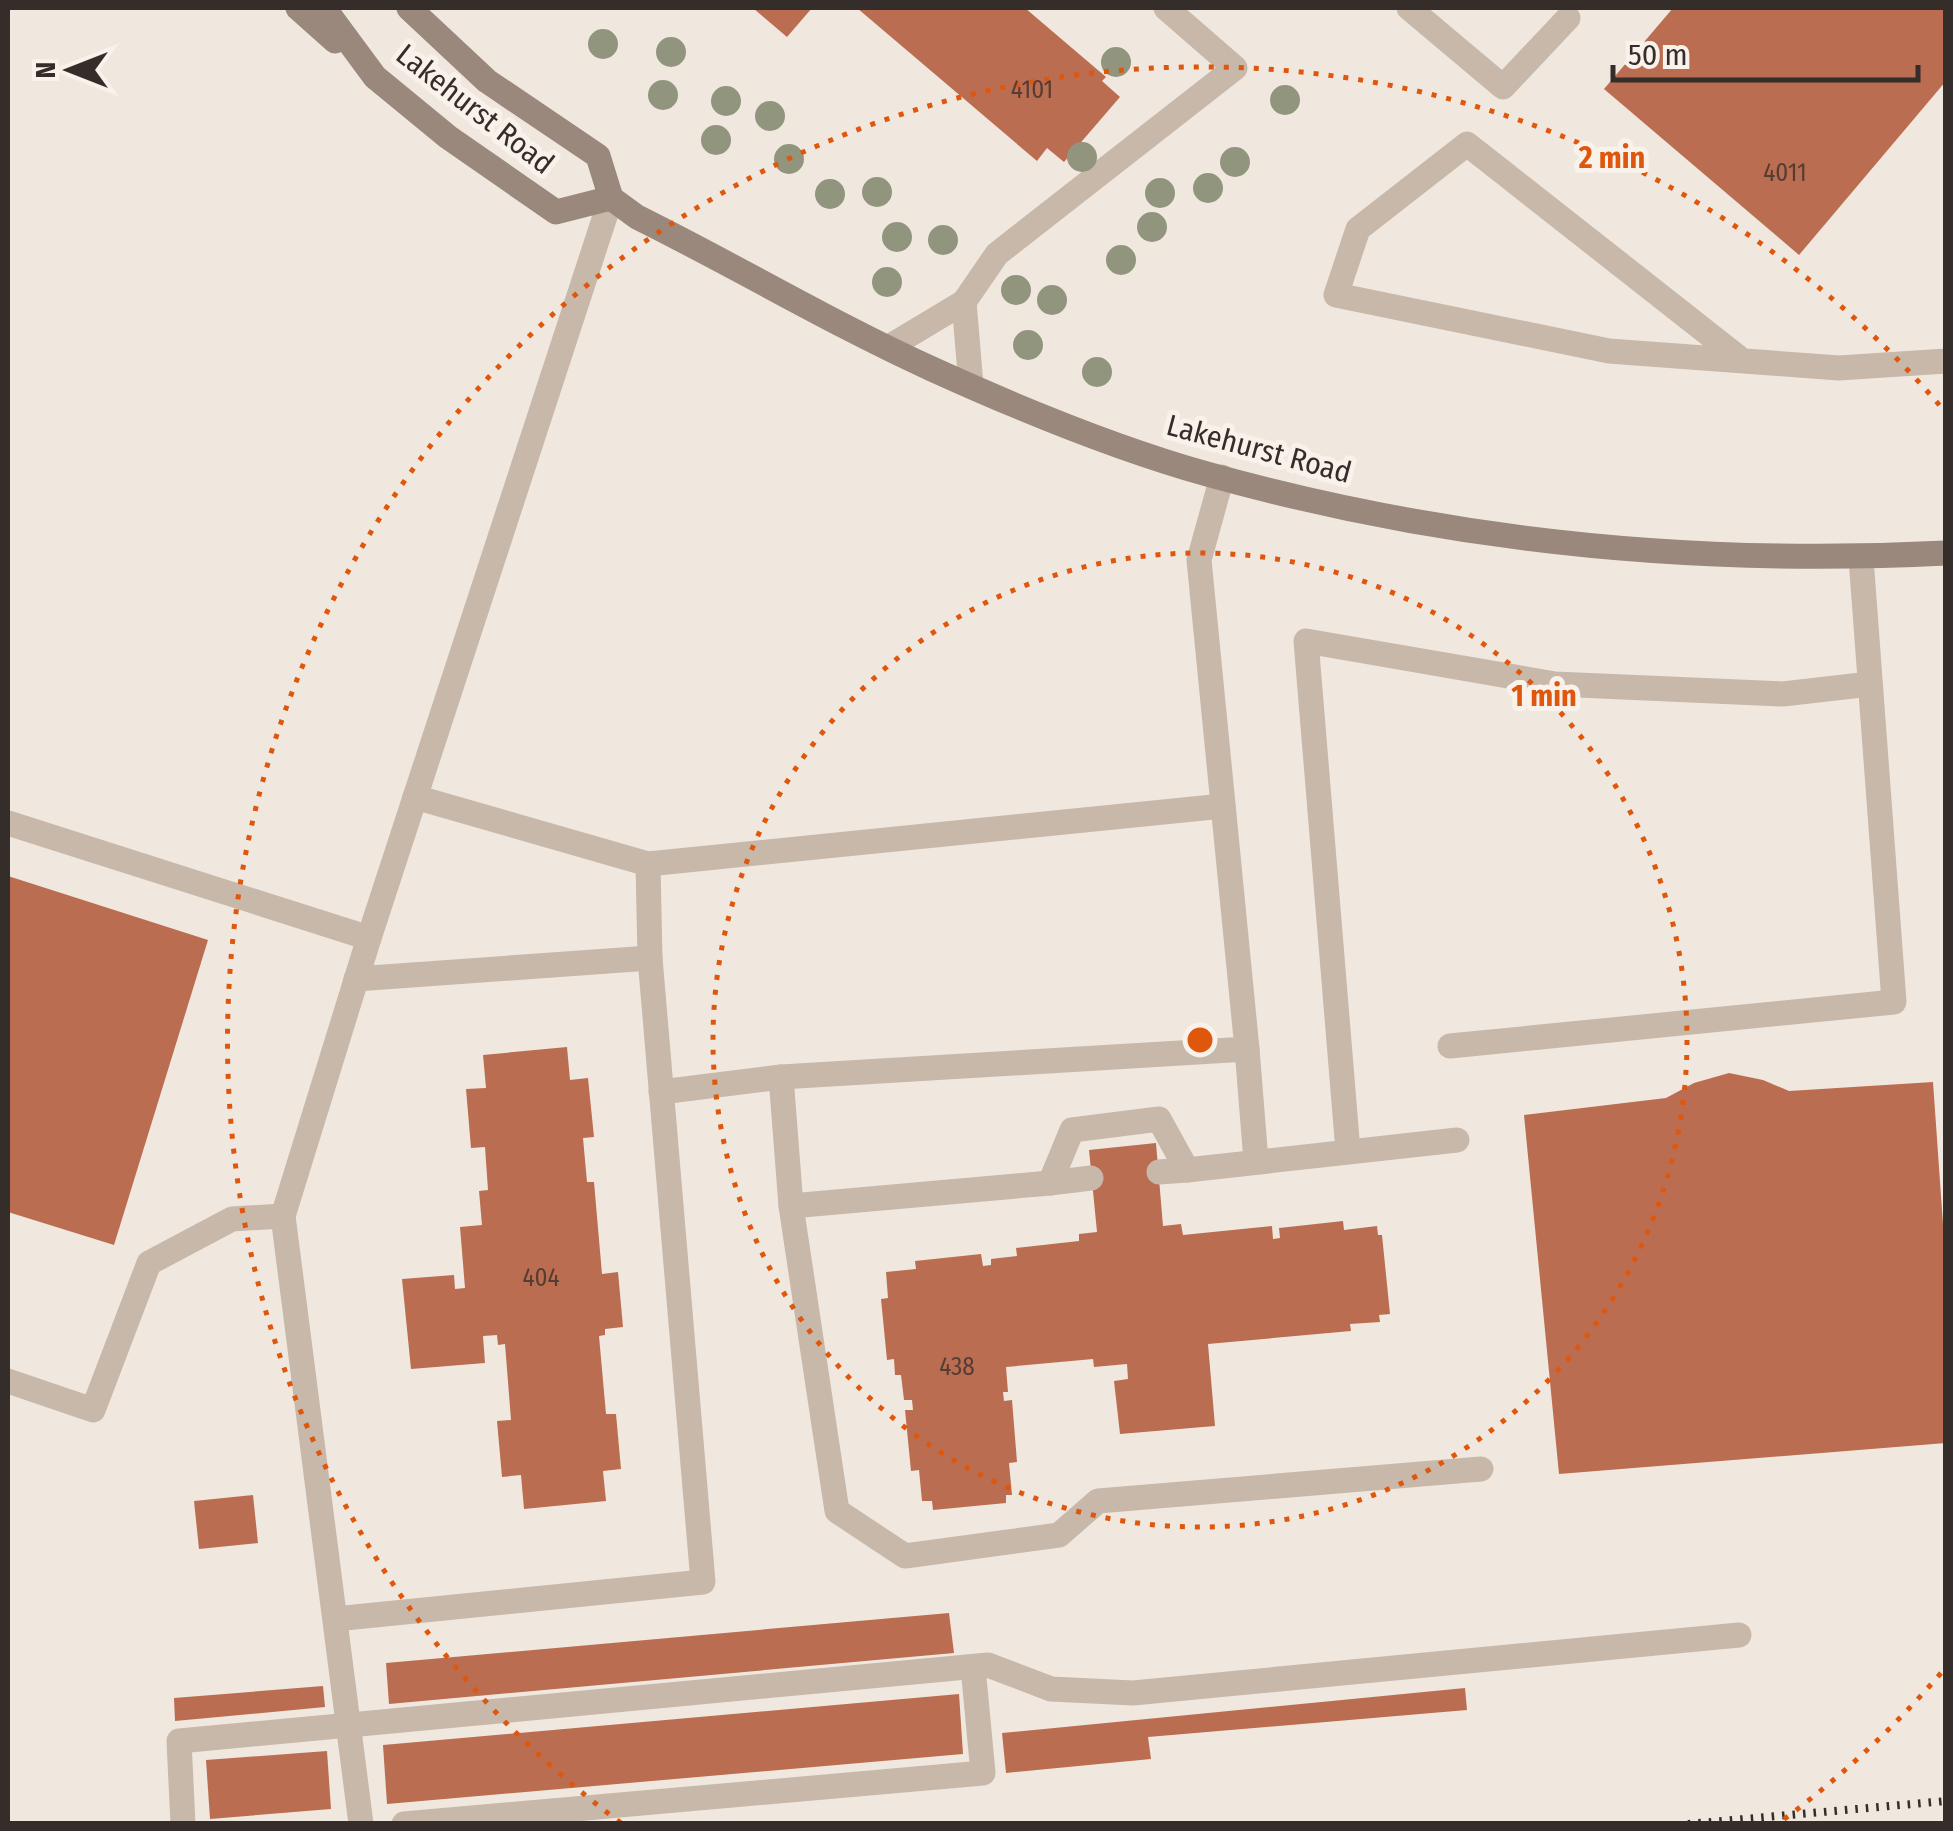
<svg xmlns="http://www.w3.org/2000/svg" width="1953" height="1831" viewBox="0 0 1953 1831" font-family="'Fira Sans Condensed',sans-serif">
<rect width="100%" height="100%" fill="#f0e8de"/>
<g fill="#bb6d51">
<path d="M753,8H812L787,37Z"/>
<path d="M857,8H1025L1106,77L1102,81L1120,97L1064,162L1047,148L1037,161Z"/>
<path d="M1673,8H1946V81L1799,255L1604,89Z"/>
<path d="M8,876L208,940L114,1245L8,1212Z"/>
<path d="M567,1047L570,1080L588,1078L594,1137L583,1138L587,1182H594L602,1274L618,1272L623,1327L605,1329V1335L599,1336L606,1414H616L621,1469L603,1471L606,1501L524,1509L521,1475L502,1477L497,1421L511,1420L505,1344L498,1345L497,1335L483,1336L485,1363L411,1369L402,1279L454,1275L455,1289L465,1288L460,1227L482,1225L479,1191L488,1190L485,1147L471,1148L466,1089L486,1088L483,1055Z"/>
<path d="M1729,1073L1763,1080L1789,1091L1933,1082L1946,1267V1443L1559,1474L1524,1115L1666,1098L1694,1083Z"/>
<path d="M1156,1143L1163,1226L1181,1224L1183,1235L1272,1226L1273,1239L1280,1238L1279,1228L1343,1221L1344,1230L1377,1226L1378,1235H1382L1390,1314L1379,1315L1380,1322L1350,1324L1351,1331L1208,1344L1215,1426L1120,1434L1114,1381L1128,1379L1127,1364L1094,1367L1093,1359L1006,1367L1008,1392H1003L1004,1401L1012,1400L1017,1462L1009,1463L1012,1495H1006V1503L933,1510L932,1501H922L919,1470L911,1471L905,1410H913L912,1400H904L901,1375H895L894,1359L887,1360L881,1299L888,1298L886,1272L916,1269L915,1261L981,1254L983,1266L991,1265V1259L1017,1256L1016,1248L1079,1241V1234L1097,1232L1089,1150Z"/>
<path d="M253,1495L258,1543L199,1549L194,1501Z"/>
<path d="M949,1613L954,1653L389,1704L386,1663Z"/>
<path d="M323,1686L325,1707L175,1721L174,1698Z"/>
<path d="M1465,1688L1467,1710L1148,1737L1151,1759L1006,1773L1002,1733Z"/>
<path d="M959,1694L963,1754L387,1804L383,1745Z"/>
<path d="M327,1751L331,1809L210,1819L206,1760Z"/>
</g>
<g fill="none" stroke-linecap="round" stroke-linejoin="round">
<g stroke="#c7b8aa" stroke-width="25">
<path d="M1409,8L1503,87L1568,18"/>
<path d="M964,302L997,254L1235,68L1166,8"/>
<path d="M889,347L964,302L971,385"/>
<path d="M1743,361L1467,144L1358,229L1336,295L1609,351L1839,368L1946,361"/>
<path d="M1222,477L1199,560L1247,1049L781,1077L791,1206L1050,1183L1072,1130L1159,1119L1187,1170L1457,1140"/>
<path d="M415,797L648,864L650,958"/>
<path d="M8,823L369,938L611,198"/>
<path d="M648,864L1223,806"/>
<path d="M1450,1046L1894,1002L1861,558"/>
<path d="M1247,1049L1256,1161"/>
<path d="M661,1092L781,1077"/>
<path d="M1348,1151L1306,641L1555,684L1783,694L1870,684"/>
<path d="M1159,1172L1187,1170"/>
<path d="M1050,1183L1091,1178"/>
<path d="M791,1206L837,1511L905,1556L1059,1535L1098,1501L1481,1469"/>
<path d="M8,1381L93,1410L149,1263L232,1219L283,1216"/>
<path d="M335,1619L703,1582L650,958L356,979"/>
<path d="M183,1824L179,1741L988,1665L1051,1689L1133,1693L1739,1635"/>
<path d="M361,1824L283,1216L369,938"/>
<path d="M404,1824L983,1773L973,1667"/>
</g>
<g stroke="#9b887c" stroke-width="25">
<path d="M298,8L335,41"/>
<path d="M324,8L375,77L448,137L556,212L611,198"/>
<path d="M409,8L487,81L598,156L611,198L637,217C736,266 831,323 932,369C1020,409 1114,448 1207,474C1450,542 1693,566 1946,553"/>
</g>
<path stroke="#352d29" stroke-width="8" stroke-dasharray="2.5 8" stroke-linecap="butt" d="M1688,1824L1946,1801"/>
</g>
<g fill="#91957e">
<circle cx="603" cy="44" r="15"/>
<circle cx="671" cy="52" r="15"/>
<circle cx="1116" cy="62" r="15"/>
<circle cx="663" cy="95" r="15"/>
<circle cx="1285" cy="100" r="15"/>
<circle cx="726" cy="101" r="15"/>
<circle cx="770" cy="116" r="15"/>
<circle cx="716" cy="140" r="15"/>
<circle cx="1082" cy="157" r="15"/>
<circle cx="789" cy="159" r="15"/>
<circle cx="1235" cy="162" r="15"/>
<circle cx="1208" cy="188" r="15"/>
<circle cx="877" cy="192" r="15"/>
<circle cx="1160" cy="193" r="15"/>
<circle cx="830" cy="194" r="15"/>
<circle cx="1152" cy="227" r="15"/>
<circle cx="897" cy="237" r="15"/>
<circle cx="943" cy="240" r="15"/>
<circle cx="1121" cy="260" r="15"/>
<circle cx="887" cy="282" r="15"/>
<circle cx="1016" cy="290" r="15"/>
<circle cx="1052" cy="300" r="15"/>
<circle cx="1028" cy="345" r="15"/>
<circle cx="1097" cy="372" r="15"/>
</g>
<g fill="none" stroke="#df570d" stroke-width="5" stroke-dasharray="5 10">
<circle cx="1200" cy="1040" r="487"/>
<path d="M1941 1673A974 974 0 0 1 1779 1823M621 1823A974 974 0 1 1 1941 407"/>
</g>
<g text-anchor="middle" stroke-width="10" stroke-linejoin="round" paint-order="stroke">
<g font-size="25" fill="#563d33">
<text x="1032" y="98">4101</text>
<text x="1785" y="181">4011</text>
<text x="541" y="1286">404</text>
<text x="957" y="1375">438</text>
</g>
<g font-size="30" fill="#352d29" stroke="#f8f2ea">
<text transform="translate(475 109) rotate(38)" y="10">Lakehurst Road</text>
<text transform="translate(1259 449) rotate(15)" y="10">Lakehurst Road</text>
</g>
</g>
<circle cx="1200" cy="1040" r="15" fill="#df570d" stroke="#f8f2ea" stroke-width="5"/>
<g font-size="30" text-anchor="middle" font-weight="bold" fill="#df570d" stroke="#f8f2ea" stroke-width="10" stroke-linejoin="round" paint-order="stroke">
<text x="1612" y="168">2 min</text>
<text x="1544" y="706">1 min</text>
</g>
<rect width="1953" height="1831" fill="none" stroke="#352d29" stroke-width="20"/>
<g transform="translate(70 70) rotate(270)" stroke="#f8f2ea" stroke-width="8" paint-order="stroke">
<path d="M0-8L18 38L0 25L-18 38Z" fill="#352d29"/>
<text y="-15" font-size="28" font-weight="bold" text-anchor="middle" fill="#352d29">N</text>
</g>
<path d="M1613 65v15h305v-15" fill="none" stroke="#352d29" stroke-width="5"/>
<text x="1628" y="65" font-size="30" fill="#352d29" stroke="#f8f2ea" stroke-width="8" paint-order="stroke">50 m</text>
</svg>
